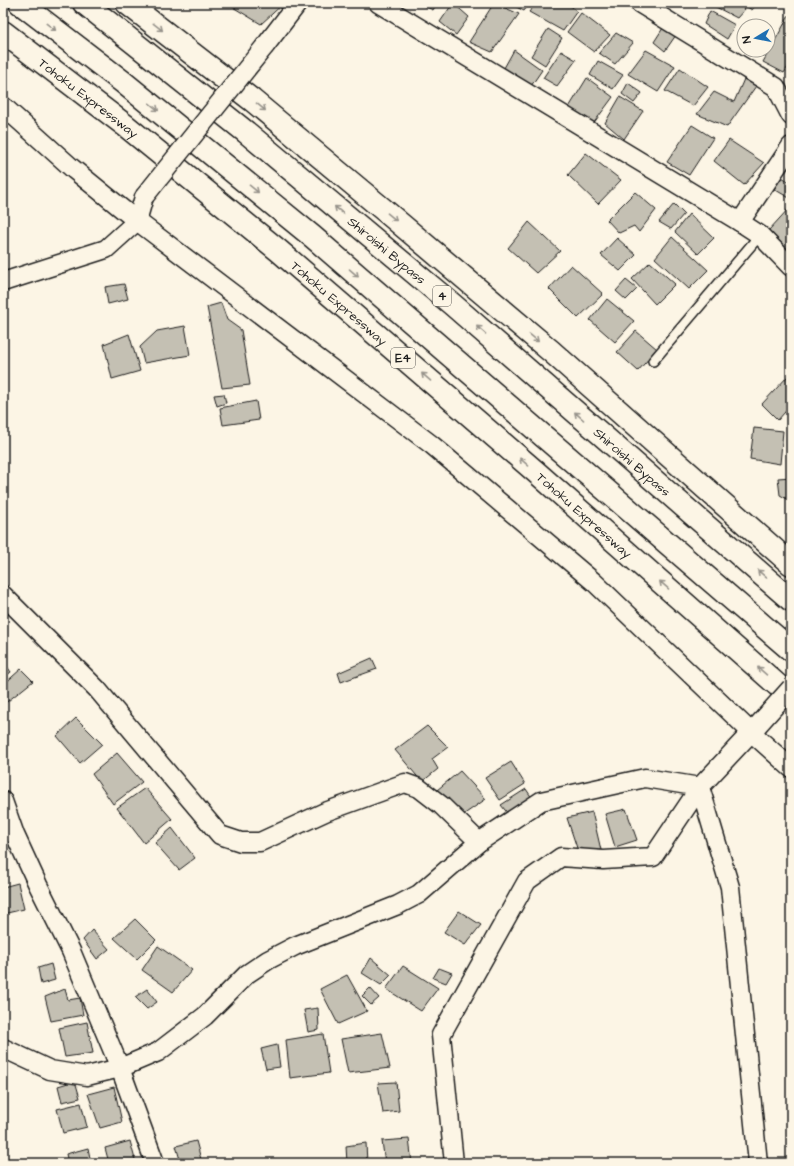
<svg xmlns="http://www.w3.org/2000/svg" width="794" height="1166" viewBox="0 0 794 1166" font-family="'Architects Daughter',sans-serif">
<rect width="100%" height="100%" fill="#fcf5e5"/>
<filter id="ink" filterUnits="userSpaceOnUse"><feTurbulence type="fractalNoise" baseFrequency=".025" numOctaves="2"/><feDisplacementMap in="SourceGraphic" scale="8" xChannelSelector="R" yChannelSelector="G"/><feConvolveMatrix kernelMatrix="1 2 1 2 8 2 1 2 1" color-interpolation-filters="sRGB"/></filter>
<g filter="url(#ink)">
<g fill="#c4c0b3" stroke="#1c1c1c">
<path d="M226,3H284L261,24Z"/>
<path d="M418,3H437L433,10Z"/>
<path d="M453,3L469,17L456,35L440,22Z"/>
<path d="M494,3L519,14L492,52L469,42Z"/>
<path d="M509,3H530L524,11Z"/>
<path d="M536,3H567L577,11L563,31L529,12Z"/>
<path d="M715,3H734L745,9L737,18L714,6Z"/>
<path d="M741,3H757L752,10Z"/>
<path d="M710,11L735,25L727,39L704,24Z"/>
<path d="M791,12V62L784,73L763,62Z"/>
<path d="M581,13L610,35L594,52L567,32Z"/>
<path d="M663,28L676,35L665,51L654,42Z"/>
<path d="M548,29L562,38L545,65L531,56Z"/>
<path d="M616,33L633,43L615,64L599,53Z"/>
<path d="M514,50L542,70L531,86L504,68Z"/>
<path d="M646,50L675,66L658,92L628,74Z"/>
<path d="M561,51L576,60L557,86L543,78Z"/>
<path d="M598,61L623,75L613,89L590,75Z"/>
<path d="M680,68L708,87L693,106L665,91Z"/>
<path d="M587,78L613,97L593,124L568,109Z"/>
<path d="M744,79L756,86L727,127L697,114L714,92L734,102Z"/>
<path d="M628,83L642,93L634,103L622,94Z"/>
<path d="M620,97L643,111L624,139L605,123Z"/>
<path d="M692,125L713,138L689,175L667,162Z"/>
<path d="M729,140L764,163L744,185L714,161Z"/>
<path d="M586,153L621,180L598,204L568,175Z"/>
<path d="M782,177L791,183V199L774,189Z"/>
<path d="M635,192L656,210L639,232L634,226L619,233L607,220Z"/>
<path d="M674,204L684,214L671,229L659,222Z"/>
<path d="M790,207L791,208V253L769,230Z"/>
<path d="M689,214L714,238L698,254L675,232Z"/>
<path d="M529,222L560,251L536,273L508,248Z"/>
<path d="M672,237L708,270L689,289L655,258Z"/>
<path d="M617,238L636,255L620,271L601,255Z"/>
<path d="M650,262L675,284L655,304L632,279Z"/>
<path d="M571,265L603,294L578,318L549,289Z"/>
<path d="M626,280L637,289L626,300L616,291Z"/>
<path d="M124,284L128,299L108,304L105,287Z"/>
<path d="M607,299L634,321L615,342L590,320Z"/>
<path d="M221,303L227,320L241,330L250,385L222,388L207,307Z"/>
<path d="M185,326L190,355L144,363L140,347L157,331Z"/>
<path d="M636,331L657,349L638,371L617,352Z"/>
<path d="M129,334L140,371L112,379L104,344Z"/>
<path d="M788,376L791,379V405L778,420L762,404Z"/>
<path d="M224,394L226,403L217,406L214,395Z"/>
<path d="M256,401L259,420L223,425L220,408Z"/>
<path d="M754,428L783,431L780,464L750,459Z"/>
<path d="M791,477V501L780,495L778,478Z"/>
<path d="M372,658L377,669L341,682L338,673Z"/>
<path d="M3,661L11,672L3,678Z"/>
<path d="M21,669L33,681L3,705V685Z"/>
<path d="M76,718L102,744L80,763L57,736Z"/>
<path d="M427,726L448,747L432,759L438,769L422,782L395,750Z"/>
<path d="M117,753L142,782L113,804L92,774Z"/>
<path d="M511,762L525,784L500,800L485,778Z"/>
<path d="M460,771L486,799L463,815L437,790Z"/>
<path d="M145,788L172,819L144,843L117,808Z"/>
<path d="M526,789L534,801L509,815L501,805Z"/>
<path d="M626,809L637,840L615,847L605,814Z"/>
<path d="M592,812L601,850L579,854L567,818Z"/>
<path d="M172,828L195,858L179,870L155,843Z"/>
<path d="M18,883L24,909L3,914V887Z"/>
<path d="M459,911L481,925L465,945L444,932Z"/>
<path d="M135,919L156,940L137,959L114,938Z"/>
<path d="M92,930L109,949L97,959L83,940Z"/>
<path d="M158,946L192,970L173,992L142,970Z"/>
<path d="M371,958L391,975L381,985L362,973Z"/>
<path d="M51,964L55,980L41,984L38,968Z"/>
<path d="M403,966L438,988L421,1011L386,989Z"/>
<path d="M439,968L452,973L446,983L433,978Z"/>
<path d="M347,975L367,1011L338,1024L320,989Z"/>
<path d="M370,988L379,998L371,1005L362,996Z"/>
<path d="M65,989L68,1000L80,998L83,1015L51,1021L45,997Z"/>
<path d="M147,989L157,1002L147,1009L135,997Z"/>
<path d="M318,1008L319,1030L308,1032L304,1010Z"/>
<path d="M87,1022L93,1053L65,1057L59,1028Z"/>
<path d="M382,1033L390,1068L348,1073L341,1039Z"/>
<path d="M323,1034L329,1073L290,1078L286,1040Z"/>
<path d="M277,1045L280,1067L266,1069L261,1049Z"/>
<path d="M75,1081L80,1098L62,1102L58,1086Z"/>
<path d="M396,1082L399,1111L383,1113L378,1083Z"/>
<path d="M114,1087L122,1122L100,1128L88,1094Z"/>
<path d="M81,1103L87,1127L63,1133L57,1109Z"/>
<path d="M409,1139L412,1163H385L382,1141Z"/>
<path d="M130,1141L136,1163H109L105,1148Z"/>
<path d="M196,1141L202,1163H181L176,1146Z"/>
<path d="M366,1143L367,1163H347L346,1146Z"/>
<path d="M88,1148L91,1163H68L66,1154Z"/>
</g>
<g fill="none" stroke-linecap="round" stroke-linejoin="round">
<defs>
<path id="lane" d="M653,361L760,235"/>
<g id="street">
<path d="M378,3L740,222L760,235L791,267"/>
<path d="M639,3L776,87L791,116"/>
<path d="M265,46L298,3"/>
<path d="M3,106L72,168L137,221L432,445L594,582L751,732L791,768"/>
<path d="M740,222L791,146"/>
<path d="M3,282L106,249L137,221L144,197"/>
<path d="M3,595L97,689L220,835L241,842H260L325,812L405,783L419,788L441,805L479,842"/>
<path d="M700,787L730,887L758,1163"/>
<path d="M3,801L15,835L38,885L71,951L120,1068L155,1163"/>
<path d="M3,1048L50,1070L87,1076L120,1068L158,1052L205,1016L247,974L268,960L295,946L398,905L419,894L479,842L541,801L645,778L700,787"/>
<path d="M454,1163L441,1035L527,881L561,857L603,860L653,857L700,787L758,725"/>
</g>
<g id="highway">
<path d="M20,3L123,82L313,237L791,650"/>
<path id="s1" d="M84,3L246,132L453,305L791,600"/>
<path d="M127,3L252,100L384,210L552,352L791,564"/>
<path id="s2" d="M3,32L126,126L278,250L536,472L791,697"/>
</g>
</defs>
<use href="#lane" stroke="#1c1c1c" stroke-width="12"/>
<use href="#street" stroke="#1c1c1c" stroke-width="21"/>
<use href="#highway" stroke="#1c1c1c" stroke-width="25"/>
<use href="#lane" stroke="#fcf5e5" stroke-width="9"/>
<use href="#street" stroke="#fcf5e5" stroke-width="18"/>
<use href="#highway" stroke="#fcf5e5" stroke-width="22"/>
<defs>
<g id="street-bridge">
<path d="M144,197L265,46"/>
<path d="M758,725L791,688"/>
</g>
</defs>
<use href="#street-bridge" stroke="#1c1c1c" stroke-width="21" stroke-linecap="butt"/>
<use href="#street-bridge" stroke="#fcf5e5" stroke-width="18"/>
</g>
<defs><path id="oneway-shaft" d="M-6 0H5M1.5-3L5.5 0L1.5 3" fill="none" stroke-width="1.6" stroke-linecap="round" stroke-linejoin="round"/></defs>
<g stroke="#97938b">
<use href="#oneway-shaft" transform="translate(51 27) rotate(37)"/>
<use href="#oneway-shaft" transform="translate(158 27) rotate(38)"/>
<use href="#oneway-shaft" transform="translate(154 107) rotate(39)"/>
<use href="#oneway-shaft" transform="translate(261 107) rotate(40)"/>
<use href="#oneway-shaft" transform="translate(254 189) rotate(39)"/>
<use href="#oneway-shaft" transform="translate(339 210) rotate(-140)"/>
<use href="#oneway-shaft" transform="translate(392 217) rotate(40)"/>
<use href="#oneway-shaft" transform="translate(354 273) rotate(41)"/>
<use href="#oneway-shaft" transform="translate(481 330) rotate(-139)"/>
<use href="#oneway-shaft" transform="translate(534 338) rotate(40)"/>
<use href="#oneway-shaft" transform="translate(426 377) rotate(-139)"/>
<use href="#oneway-shaft" transform="translate(579 416) rotate(-139)"/>
<use href="#oneway-shaft" transform="translate(524 462) rotate(-139)"/>
<use href="#oneway-shaft" transform="translate(762 574) rotate(-139)"/>
<use href="#oneway-shaft" transform="translate(664 585) rotate(-139)"/>
<use href="#oneway-shaft" transform="translate(762 671) rotate(-139)"/>
</g>
</g>
<g text-anchor="middle" stroke-width="4" stroke-linejoin="round" paint-order="stroke">
<g fill="#fcf5e5" stroke="#5f5d58" stroke-width="1">
<rect x="433" y="286" width="18" height="20" rx="3"/>
<rect x="391" y="348" width="24" height="20" rx="3"/>
</g>
<g font-size="12" font-weight="bold" fill="#1c1c1c">
<text x="442" y="300">4</text>
<text x="403" y="362">E4</text>
</g>
<g font-size="13" fill="#1c1c1c" stroke="#fcf5e5">
<text dy="5" stroke="none"><textPath href="#s2" startOffset="108">Tohoku Expressway</textPath></text>
<text dy="5" stroke="none"><textPath href="#s1" startOffset="391">Shiroishi Bypass</textPath></text>
<text dy="5" stroke="none"><textPath href="#s2" startOffset="432">Tohoku Expressway</textPath></text>
<text dy="5" stroke="none"><textPath href="#s1" startOffset="715">Shiroishi Bypass</textPath></text>
<text dy="5" stroke="none"><textPath href="#s2" startOffset="756">Tohoku Expressway</textPath></text>
</g>
</g>
<rect width="794" height="1166" fill="none" stroke="#fcf5e5" stroke-width="16"/>
<rect x="8" y="8" width="778" height="1150" fill="none" stroke="#1c1c1c" stroke-width="1.5" filter="url(#ink)"/>
<g transform="translate(756 38) rotate(260)"><circle r="19" fill="#fcf5e5" stroke="#a29e95"/>
<path d="M0-3L7 15L0 10L-7 15Z" fill="#1f6fb2"/>
<text y="-6" font-size="11" font-weight="bold" text-anchor="middle" fill="#1c1c1c">N</text>
</g>
</svg>
